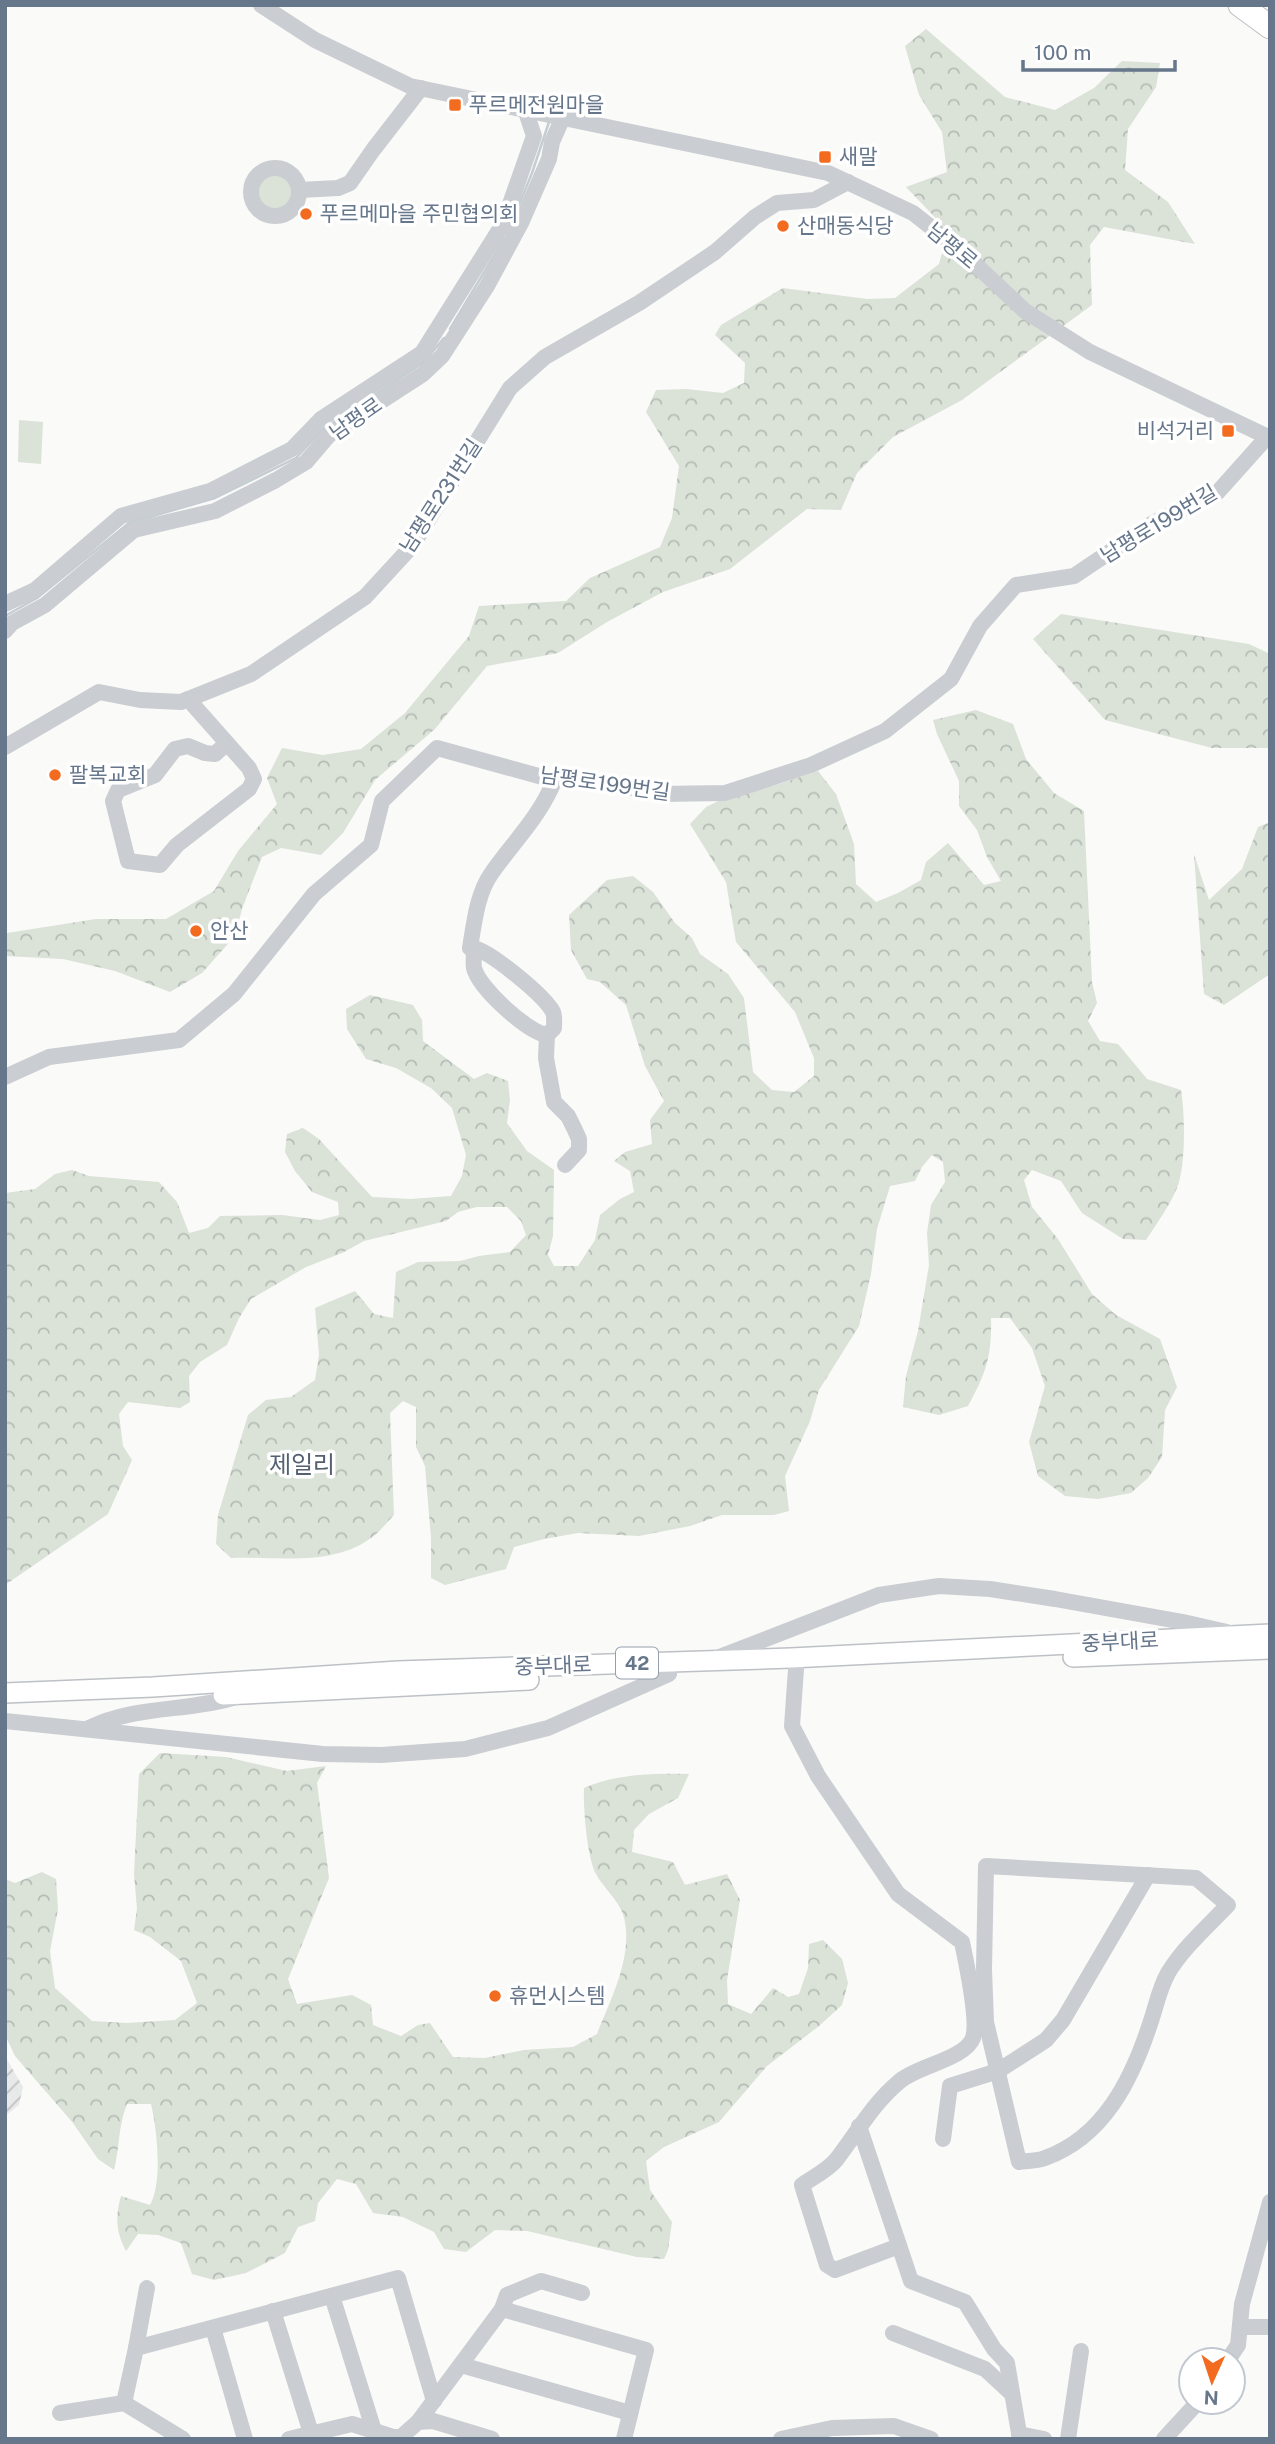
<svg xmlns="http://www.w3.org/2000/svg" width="1275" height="2444" viewBox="0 0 1275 2444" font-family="'Public Sans','Noto Sans KR',sans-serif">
<defs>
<pattern id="industrial-furrows" width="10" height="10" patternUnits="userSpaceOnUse" patternTransform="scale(1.75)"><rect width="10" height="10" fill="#e8e9e9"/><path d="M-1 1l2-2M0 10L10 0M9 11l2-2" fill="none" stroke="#c0c1c3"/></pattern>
<pattern id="forest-crowns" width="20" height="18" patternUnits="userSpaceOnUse" patternTransform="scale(1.75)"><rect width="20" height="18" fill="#dbe2d8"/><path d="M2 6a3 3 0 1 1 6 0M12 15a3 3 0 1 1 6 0" fill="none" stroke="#b5bcb5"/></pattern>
</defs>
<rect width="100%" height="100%" fill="#fafaf8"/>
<path fill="url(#industrial-furrows)" d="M5,2056L23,2087L19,2105L5,2116Z"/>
<g fill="#dbe2d8">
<circle cx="275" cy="192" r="18"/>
<path d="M19,420L43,422L41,464L18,462Z"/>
</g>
<g fill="url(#forest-crowns)">
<path d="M926,29L1005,97L1055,110L1094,88L1122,61L1160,63L1156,87L1128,129L1125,170L1168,202L1195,244L1104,227L1090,245L1092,305L962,400L893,437L857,473L841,510L807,509L730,569L663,592L607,622L558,653L487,666L435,729L375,780L343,833L321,855L281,848L262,857L242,909L235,936L202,973L170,992L115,971L63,959L5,956L7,933L96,919H166L214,891L238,851L277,804L267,778L282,748L323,755L361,749L405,713L469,636L479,606L566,601L590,578L660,547L672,518L679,466L646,412L656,390L686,389L723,393L744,383L745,363L715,335L721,325L783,288L867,299L895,298L939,264L948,231L906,187L947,172L942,132L919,95L905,46Z"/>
<path d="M1061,614L1249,644L1270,654V748H1212L1105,720L1033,639Z"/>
<path d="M976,710L1013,724L1026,759L1054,793L1084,811L1092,982L1097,1003L1088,1021L1100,1041L1118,1044L1147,1079L1181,1090C1185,1114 1186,1166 1177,1188C1169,1207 1157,1223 1146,1240L1123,1239L1082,1213L1061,1181L1032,1170L1024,1180L1032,1207L1058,1239L1092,1294L1116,1315L1160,1339L1177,1387L1165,1410L1162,1457L1148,1478L1131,1493L1098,1499L1065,1496L1038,1476L1029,1442L1045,1386L1032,1348L1010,1318H991C992,1356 986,1373 968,1406L939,1415L903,1407L906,1376L918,1331L929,1265L927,1233L931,1205L945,1182L943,1162L932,1155L922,1167L915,1181L890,1186L877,1229L871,1274L859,1326L819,1390L810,1421L785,1476L789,1511L774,1515H722L690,1526L639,1536L578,1533L544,1539L514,1547L506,1569L445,1585L431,1578V1538L425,1466L416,1447V1407L403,1401L390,1413L394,1515C388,1521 382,1529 375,1535C334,1568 279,1556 231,1558L216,1544L218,1515L248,1415L266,1400L291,1397L315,1380L319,1355L315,1308L355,1291L374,1314L393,1318L396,1272L418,1262L460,1261L479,1256L510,1252L526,1235L521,1221L507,1207H477L458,1212L446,1221L364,1241L342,1253L306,1267L251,1299L239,1318L227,1345L200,1362L189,1376L190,1402L180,1408L128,1402L119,1414L123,1446L132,1460L108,1514L5,1585V1193L35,1189L55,1174L72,1170L89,1176L159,1182L177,1202L189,1233L208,1228L220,1216L282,1215L320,1220L339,1215L338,1202L312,1192L295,1171L285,1152L287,1134L303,1128L319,1139L372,1197L411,1199L451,1196L462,1176L466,1155L452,1108L431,1088L396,1068L366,1059L347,1029L346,1009L370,995L413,1005L422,1020L423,1041L474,1079L487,1073L508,1081L510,1100L507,1123L527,1151L554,1170L553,1236L548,1255L554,1266H578L595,1240L600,1215L620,1199L634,1192L630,1171L614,1161L625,1152L652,1144L650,1120L664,1101L645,1066L626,1005L600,982L587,979L571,950L569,915L607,880L633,876L653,892L675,923L692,938L700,954L728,974L744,998L753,1072L772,1090L794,1092L814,1076V1058L795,1012L736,942L726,882L690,824L706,807L731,795L779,784L818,771L836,794L854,844L856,884L876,902L898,893L921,880L926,862L948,843L984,885L1001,881L987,857L977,830L959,806V781L937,734L933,720Z"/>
<path d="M1270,822V974L1224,1005L1204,994L1194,854L1209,900L1242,869L1258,827Z"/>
<path d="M160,1753L226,1757L287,1771L326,1766L317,1783L329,1878L288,1979L297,2004L352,1995L371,2005L373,2025L401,2036L418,2025L430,2023L453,2057L485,2058L524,2050L573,2047L597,2034C611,1998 635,1954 623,1914C618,1900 603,1887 596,1874C587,1858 583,1807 584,1788C616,1774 654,1773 689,1774L678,1798L649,1814L634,1830L632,1852L673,1862L685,1885L727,1874L740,1900L727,1980L728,2004L751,2014L773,1988L788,1997L799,1994L808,1968L809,1944L823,1940L842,1959L848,1983L842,2005L819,2026L767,2066L719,2122L664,2147L646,2161L650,2190L672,2222L668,2250L664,2259L637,2257L527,2231L495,2230L466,2252L444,2249L434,2232L403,2217L373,2213L356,2184L337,2179L318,2203L315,2221L298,2227L285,2253L246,2273L214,2280L192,2274L181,2243L158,2235L138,2234L126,2251C116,2232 115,2217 121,2196L150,2205C163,2182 157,2130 151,2104H127C118,2126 120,2146 114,2170L98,2159L73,2123L15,2056L5,2035V1879L15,1883L42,1872L56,1879L58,1909L50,1951L55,1988L92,2021L127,2023L175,2020L197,2003L181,1961L150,1937L134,1930L137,1909L134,1874L139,1774Z"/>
</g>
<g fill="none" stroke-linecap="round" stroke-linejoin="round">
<g stroke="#c3cdd3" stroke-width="2.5">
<path d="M514,217L532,173L549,122"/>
<path d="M450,329L504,239"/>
<path d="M5,616L37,598L129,523L215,498L296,458L322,430L424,362L444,338"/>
</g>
<defs>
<g id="major">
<path d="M1073,1657L1270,1649"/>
<path d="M5,1693L153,1687L398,1671L791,1658L1270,1634"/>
<path d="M223,1695L529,1680"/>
</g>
<path id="highway" d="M1240,5L1270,27"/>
</defs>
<use href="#major" stroke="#bdc0c5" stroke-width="22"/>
<use href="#highway" stroke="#bcbfc3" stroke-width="25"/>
<g stroke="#cacdd1" stroke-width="16">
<path d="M261,5L315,40L410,86L828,173L913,213L960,250L1025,311L1090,352L1270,438"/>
<circle cx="275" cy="192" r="24"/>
<path d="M299,190L338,188L350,183L373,150L421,88"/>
<path d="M5,604L35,590L121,516L210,491L292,449L321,419L422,353L503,224L534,136L525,109"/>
<path d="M5,631L12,623L45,605L134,530L215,511L276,480L306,462L329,435L423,374L442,356L487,286L521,223L549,159L552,142L563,117"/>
<path d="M188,699L249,768L254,779L249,789L177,845L160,865L128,861L113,801L118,790L155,775L175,749L188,746L205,753L215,754L227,743"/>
<path d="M5,747L99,692L140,700L181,702L251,674L365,597L412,546L510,388L545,357L639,303L715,252L755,217L777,203L814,200L848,182"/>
<path d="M474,951L477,949C494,955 544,995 553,1012C555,1017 554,1022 554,1028L547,1035C527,1032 479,988 474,968C473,963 474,956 474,951L470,948C474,924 477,894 491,874C514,841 540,817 555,779"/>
<path d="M547,1035L546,1058L554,1102L568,1116L574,1128L579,1139V1150L565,1165"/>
<path d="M5,1077L49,1057L179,1040L234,994L314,894L371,845L382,801L437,748L546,778L591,780L660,794L725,793L811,765L885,731L951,679L980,626L1016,585L1074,576L1153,523L1217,493L1267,437"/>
<path d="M717,1658L879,1595L939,1586L990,1589L1055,1599L1183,1622L1227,1632"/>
<path d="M796,1669L792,1726L818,1776L898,1894L962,1942C966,1962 979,2020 973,2038C965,2059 917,2066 900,2081C873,2103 857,2133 836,2160C828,2170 812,2178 802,2185L827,2265L835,2270L899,2246"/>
<path d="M5,1721L323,1754L381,1755L465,1749L548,1728L669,1674"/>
<path d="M89,1728C135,1705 188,1712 236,1697"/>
<path d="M986,1866L1196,1878L1228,1905C1208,1926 1183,1948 1168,1973C1159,1989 1156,2007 1150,2024C1132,2079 1104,2137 1045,2158C1037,2161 1027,2161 1019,2162L986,2022L984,1969Z"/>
<path d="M859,2126L911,2281L965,2302L994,2349L1007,2363L1020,2439"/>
<path d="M943,2139L950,2086L998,2071L1046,2040L1063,2020L1148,1875"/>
<path d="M332,2296L374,2431"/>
<path d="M502,2309L507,2295L541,2281L582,2293"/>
<path d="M273,2311L311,2433"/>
<path d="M1240,2327H1270"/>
<path d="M213,2328L245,2439"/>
<path d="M893,2333L985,2369L1012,2394"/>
<path d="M136,2348L147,2288"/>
<path d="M1228,2360L1238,2345L1242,2304L1270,2202"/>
<path d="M461,2365L630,2413"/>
<path d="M124,2403L136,2348L398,2278L434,2401"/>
<path d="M60,2413L124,2403L183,2439"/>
<path d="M418,2422L502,2309L646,2350L624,2439"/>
<path d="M1019,2434L1044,2439"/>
<path d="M289,2439L352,2424L393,2437H401L418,2422L433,2421L492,2439"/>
<path d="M781,2439L832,2428L894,2426L931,2439"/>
<path d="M1068,2439L1081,2351"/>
<path d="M1164,2439L1198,2402"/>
</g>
<use href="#major" stroke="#fff" stroke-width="19"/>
<use href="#highway" stroke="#fff" stroke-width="23"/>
</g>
<g fill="#f36b1f" stroke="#fff" stroke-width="2.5">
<rect x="448" y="98" width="14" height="14" rx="3.5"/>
<rect x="818" y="150" width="14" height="14" rx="3.5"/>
<circle cx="306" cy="214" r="7"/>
<circle cx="783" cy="226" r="7"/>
<rect x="1221" y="424" width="14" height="14" rx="3.5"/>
<circle cx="55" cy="775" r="7"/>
<circle cx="196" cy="931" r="7"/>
<circle cx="495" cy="1996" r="7"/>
</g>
<g text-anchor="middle" stroke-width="7" stroke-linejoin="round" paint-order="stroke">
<rect fill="#fff" stroke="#949fae" stroke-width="2" x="616" y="1647.5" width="42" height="31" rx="5"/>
<g font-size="19" font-weight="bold" fill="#66768b">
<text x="637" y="1670">42</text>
</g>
<g font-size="21" fill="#66768b" stroke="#fff" text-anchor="start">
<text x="469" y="112">푸르메전원마을</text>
<text x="839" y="164">새말</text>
<text x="320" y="221">푸르메마을 주민협의회</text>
<text x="797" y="233">산매동식당</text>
<text x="1214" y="438" text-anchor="end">비석거리</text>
<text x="69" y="782">팔복교회</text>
<text x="210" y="938">안산</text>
<text x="509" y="2003">휴먼시스템</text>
</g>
<g font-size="21" fill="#66768b" stroke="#fff">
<text transform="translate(952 246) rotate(40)" y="7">남평로</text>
<text transform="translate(356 419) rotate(-35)" y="7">남평로</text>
<text transform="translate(441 496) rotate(-57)" y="7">남평로231번길</text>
<text transform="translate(1159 524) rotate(-31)" y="7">남평로199번길</text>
<text transform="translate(605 784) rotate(8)" y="7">남평로199번길</text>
<text transform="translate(1120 1642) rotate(-3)" y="7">중부대로</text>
<text transform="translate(553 1666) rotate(-2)" y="7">중부대로</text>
</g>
<g font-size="24" fill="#556070" stroke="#fff">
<text x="302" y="1473">제일리</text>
</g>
</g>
<rect width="1275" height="2444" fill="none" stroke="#66768b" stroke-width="14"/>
<g transform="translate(1212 2381) rotate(183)"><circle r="33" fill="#ffffff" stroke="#c2c8d1" stroke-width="2"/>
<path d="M0-5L12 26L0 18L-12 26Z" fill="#f36b1f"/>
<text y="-10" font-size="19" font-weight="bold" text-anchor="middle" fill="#66768b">N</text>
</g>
<path d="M1023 60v10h152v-10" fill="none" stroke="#66768b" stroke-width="3.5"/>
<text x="1034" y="60" font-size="21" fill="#66768b" stroke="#ffffff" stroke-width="5" paint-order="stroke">100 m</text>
</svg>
